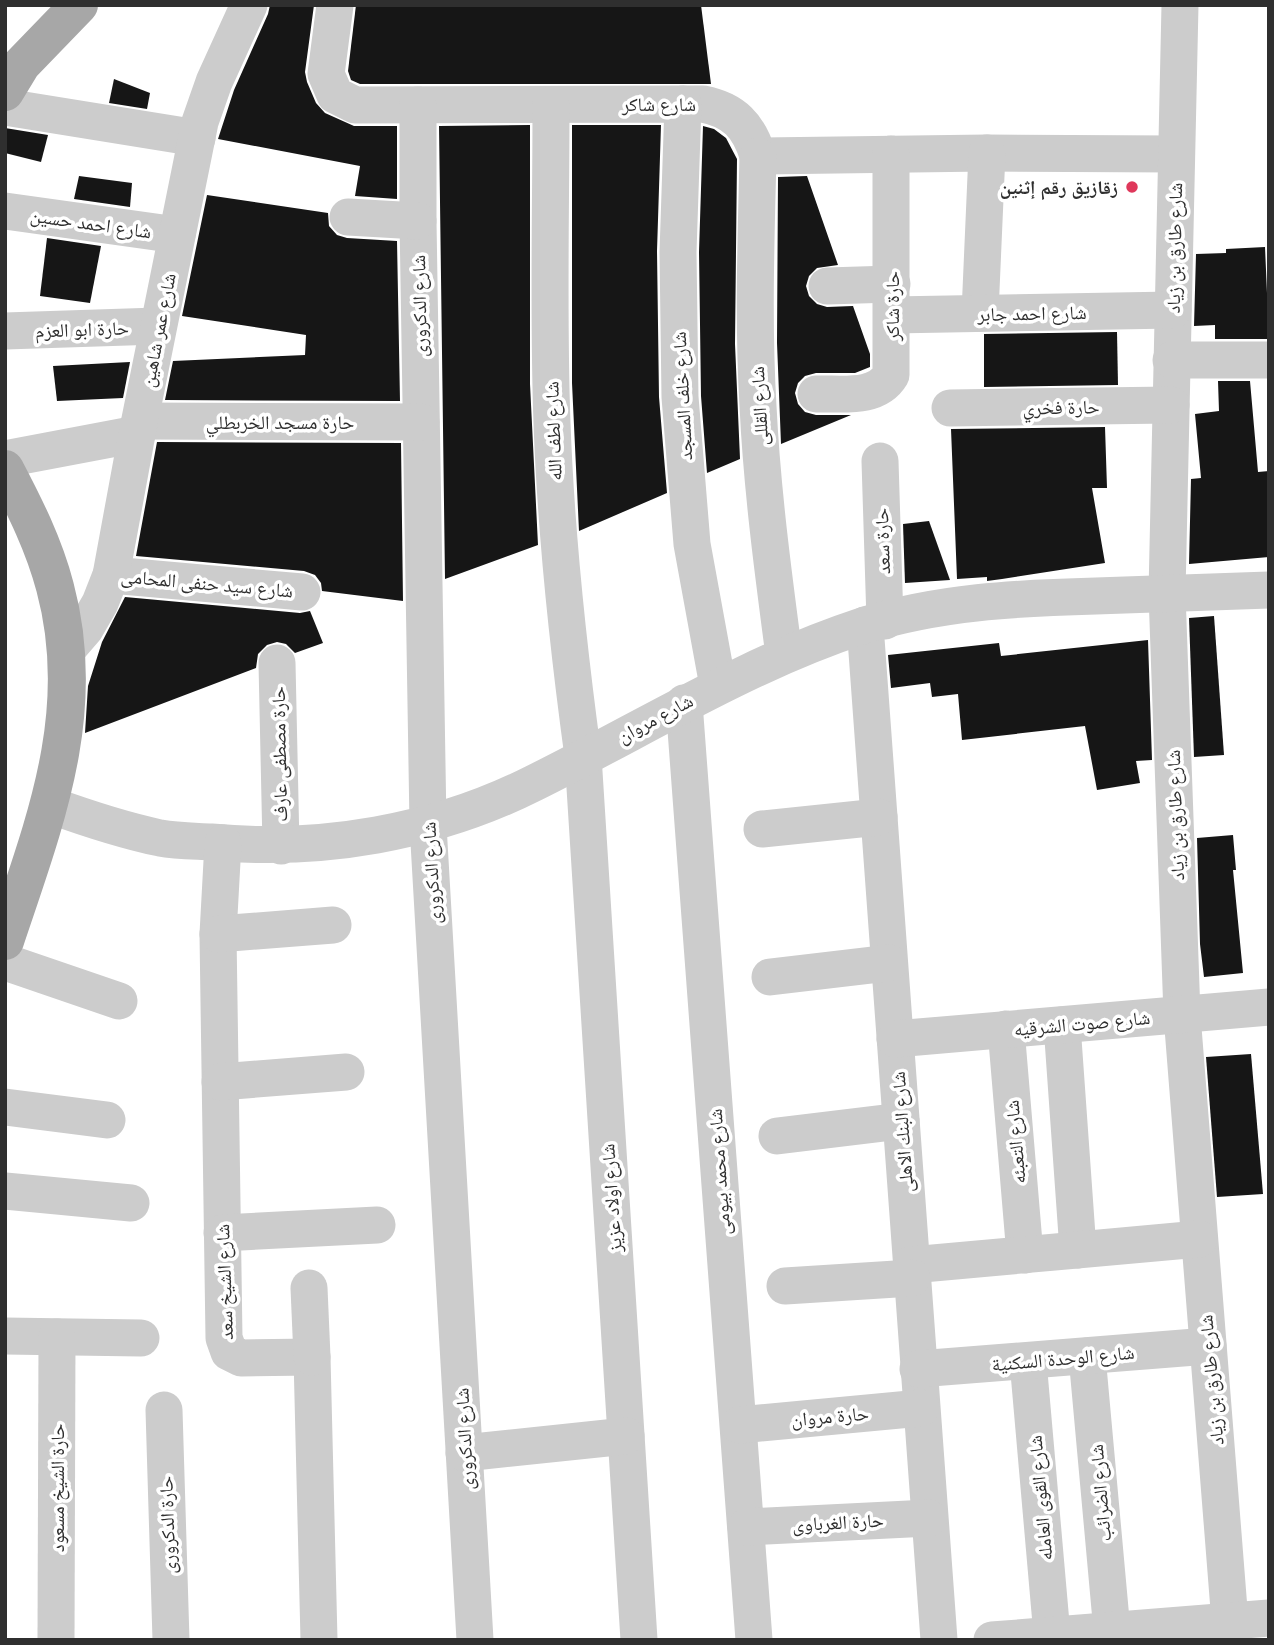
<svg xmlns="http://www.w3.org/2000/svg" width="1274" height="1645" viewBox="0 0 1274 1645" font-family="Mulish,'Noto Naskh Arabic',sans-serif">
<rect width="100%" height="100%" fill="#fff"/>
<g fill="#161616">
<path d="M270,5H314L305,72L307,82L316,103L325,113L354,126H397V199L355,196L360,166L218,139L234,90L268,14Z"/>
<path d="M356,5H701L711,84H360L351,80L348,71Z"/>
<path d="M114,79L150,93L147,109L109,103Z"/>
<path d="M530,125V384L538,545L445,579L439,126Z"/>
<path d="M572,125H661L657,251L659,397L667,493L579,531L572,383Z"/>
<path d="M703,126L714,129L726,138L737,159L735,344L740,459L707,473L701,396L699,252Z"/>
<path d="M5,128L48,135L41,162L5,153Z"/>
<path d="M79,176L132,183L130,207L74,199Z"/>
<path d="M807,176L838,265L817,268L809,276L806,286L809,296L817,304L827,307L853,306L870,354V367L855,373H816L805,376L798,383L795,393L798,404L805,412L816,415H851L781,444L777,343L778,177Z"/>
<path d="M207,195L328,213L329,226L337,235L347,238L397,241L400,401L165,400L173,361L305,355L306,335L182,316Z"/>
<path d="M47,238L101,246L90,303L40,296Z"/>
<path d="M1265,247L1269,339H1215V325L1194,326L1196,254L1226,253V249Z"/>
<path d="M1117,332L1118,385L984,387V334Z"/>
<path d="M130,362L123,398L57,401L53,366Z"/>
<path d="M1218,381H1250L1258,472L1269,471V557L1189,564L1191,479L1201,478L1195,414L1219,411Z"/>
<path d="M1105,427L1107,488H1092L1105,563L1002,579L987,581V577L957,579L951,429Z"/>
<path d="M157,442L401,443L403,601L322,591L321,583L315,575L304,571L136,556Z"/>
<path d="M929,521L950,580L905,583L903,524Z"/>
<path d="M125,597L300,613L310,611L323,643L295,653L286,644L277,642L267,645L258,654L256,668L85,733L88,686L102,642Z"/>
<path d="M1214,616L1224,755L1194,757L1189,618Z"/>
<path d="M1148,640L1152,760L1136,761L1140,783L1097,790L1085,726L962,740L958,694L932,697L930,683L891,688L888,655L999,643L1001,656Z"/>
<path d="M1233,835L1236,870H1233L1243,973L1204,977L1200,944L1197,838Z"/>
<path d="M1251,1054L1263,1194L1217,1197L1206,1057Z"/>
</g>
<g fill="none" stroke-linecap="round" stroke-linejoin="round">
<g stroke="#ccc" stroke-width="37">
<path d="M335,5L326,74L335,95L355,105L703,104C734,110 749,126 758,156L987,153L1176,154"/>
<path d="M1180,5L1167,593L1182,1015L1230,1622"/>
<path d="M683,104L678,252L680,397L692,544L718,686"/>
<path d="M418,105V221L428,825L475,1640"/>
<path d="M551,105C551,211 548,317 552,423C556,535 568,646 583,756L639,1640"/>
<path d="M5,107L197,138"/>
<path d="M758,156C756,239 753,323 758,406C762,489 773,572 784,655"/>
<path d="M5,211L177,235"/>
<path d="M348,217L418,221"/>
<path d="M827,286L892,284"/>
<path d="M980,313L987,153"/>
<path d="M892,315L1173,310"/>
<path d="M5,331L158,326"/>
<path d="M1171,360H1269"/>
<path d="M816,394C841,393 876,400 891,375V154"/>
<path d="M950,408L1171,405"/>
<path d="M140,421L421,422"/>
<path d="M5,459L137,434"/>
<path d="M880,461L885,621"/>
<path d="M111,575L302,592"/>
<path d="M865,625L939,1640"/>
<path d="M66,651L85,629L100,603L111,575L137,434L200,122L214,82L249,5"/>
<path d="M277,663L281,846"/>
<path d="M684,703L754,1640"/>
<path d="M50,805C86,818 122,830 160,838C177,841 194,841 211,842C321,852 435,833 534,783C643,729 746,664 862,626C938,602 1017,598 1096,596C1154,594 1211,592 1269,590"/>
<path d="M762,829L879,817"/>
<path d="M223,843L218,934L224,1338L229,1352L241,1358L312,1357L319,1640"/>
<path d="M218,934L333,925"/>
<path d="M5,962L119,1001"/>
<path d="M770,977L889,963"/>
<path d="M1062,1025L1078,1250"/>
<path d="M1006,1029L1025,1255"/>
<path d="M895,1039L1269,1007"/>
<path d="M220,1082L346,1072"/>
<path d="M5,1107L107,1120"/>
<path d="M777,1136L901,1121"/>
<path d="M5,1191L131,1203"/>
<path d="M222,1233L377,1225"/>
<path d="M911,1265L1199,1239"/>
<path d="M785,1286L912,1278"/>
<path d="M309,1288L312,1357"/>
<path d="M5,1336L141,1338"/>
<path d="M1087,1356L1112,1631"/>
<path d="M1028,1361L1052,1635"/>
<path d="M918,1369L1208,1346"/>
<path d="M164,1410L171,1640"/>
<path d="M739,1425L921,1408"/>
<path d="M464,1453L626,1436"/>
<path d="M746,1527L929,1518"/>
<path d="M56,1640L57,1337"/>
<path d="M992,1640L1269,1618"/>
</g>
<g stroke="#a7a7a7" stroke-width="38">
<path d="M5,92L22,64L79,5"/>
<path d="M5,469C25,507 44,545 55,587C89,713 44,824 5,941"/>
</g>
</g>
<circle fill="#df385b" stroke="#fff" stroke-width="2.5" cx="1132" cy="187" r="7"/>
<g text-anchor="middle" stroke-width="7" stroke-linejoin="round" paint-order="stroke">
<g font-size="19" fill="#2f2f2f" stroke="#fff">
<text x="659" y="111">شارع شاكر</text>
<text transform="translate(91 223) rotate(8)" y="7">شارع احمد حسين</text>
<text transform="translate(1174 248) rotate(-89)" y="7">شارع طارق بن زياد</text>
<text transform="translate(419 306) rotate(-91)" y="7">شارع الدكرورى</text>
<text transform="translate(892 306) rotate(-90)" y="7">حارة شاكر</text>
<text transform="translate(1032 313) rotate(-1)" y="7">شارع احمد جابر</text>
<text transform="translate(82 329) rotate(-2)" y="7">حارة ابو العزم</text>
<text transform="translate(158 330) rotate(-79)" y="7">شارع عمر شاهين</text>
<text transform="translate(682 396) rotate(-93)" y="7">شارع خلف المسجد</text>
<text transform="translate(759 406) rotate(-93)" y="7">شارع القللى</text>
<text transform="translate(1061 407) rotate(-1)" y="7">حارة فخري</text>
<text x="280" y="429">حارة مسجد الخربطلي</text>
<text transform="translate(553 431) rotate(-92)" y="7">شارع لطف الله</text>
<text transform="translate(882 541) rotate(-92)" y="7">حارة سعد</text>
<text transform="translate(207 583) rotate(5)" y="7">شارع سيد حنفى المحامى</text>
<text transform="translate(655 718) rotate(-28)" y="7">شارع مروان</text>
<text transform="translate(279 754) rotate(-91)" y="7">حارة مصطفى عارف</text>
<text transform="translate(1175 815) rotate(-92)" y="7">شارع طارق بن زياد</text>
<text transform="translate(431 873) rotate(-93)" y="7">شارع الدكرورى</text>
<text transform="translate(1082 1023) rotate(-5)" y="7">شارع صوت الشرقيه</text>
<text transform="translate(902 1132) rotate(-94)" y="7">شارع البنك الاهلى</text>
<text transform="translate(1015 1142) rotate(-95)" y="7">شارع التعبئه</text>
<text transform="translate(719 1172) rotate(-94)" y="7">شارع محمد بيومى</text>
<text transform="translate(611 1198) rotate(-94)" y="7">شارع اولاد عزيز</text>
<text transform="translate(224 1282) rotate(-92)" y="7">شارع الشيخ سعد</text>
<text transform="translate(1063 1358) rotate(-5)" y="7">شارع الوحدة السكنية</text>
<text transform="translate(1211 1380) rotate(-95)" y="7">شارع طارق بن زياد</text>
<text transform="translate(830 1416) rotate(-5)" y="7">حارة مروان</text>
<text transform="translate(464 1439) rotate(-93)" y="7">شارع الدكرورى</text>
<text transform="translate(57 1488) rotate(-90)" y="7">حارة الشيخ مسعود</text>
<text transform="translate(1100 1493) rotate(-95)" y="7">شارع الضرائب</text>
<text transform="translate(1040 1498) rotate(-95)" y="7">شارع القوى العامله</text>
<text transform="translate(838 1522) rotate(-3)" y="7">حارة الغرباوى</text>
<text transform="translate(167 1525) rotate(-92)" y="7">حارة الدكرورى</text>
</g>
<g font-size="19" font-weight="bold" fill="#2f2f2f" stroke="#fff" text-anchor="end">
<text x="1118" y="194">زقازيق رقم إثنين</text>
</g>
</g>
<rect width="1274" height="1645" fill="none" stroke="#2f2f2f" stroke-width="14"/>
</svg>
